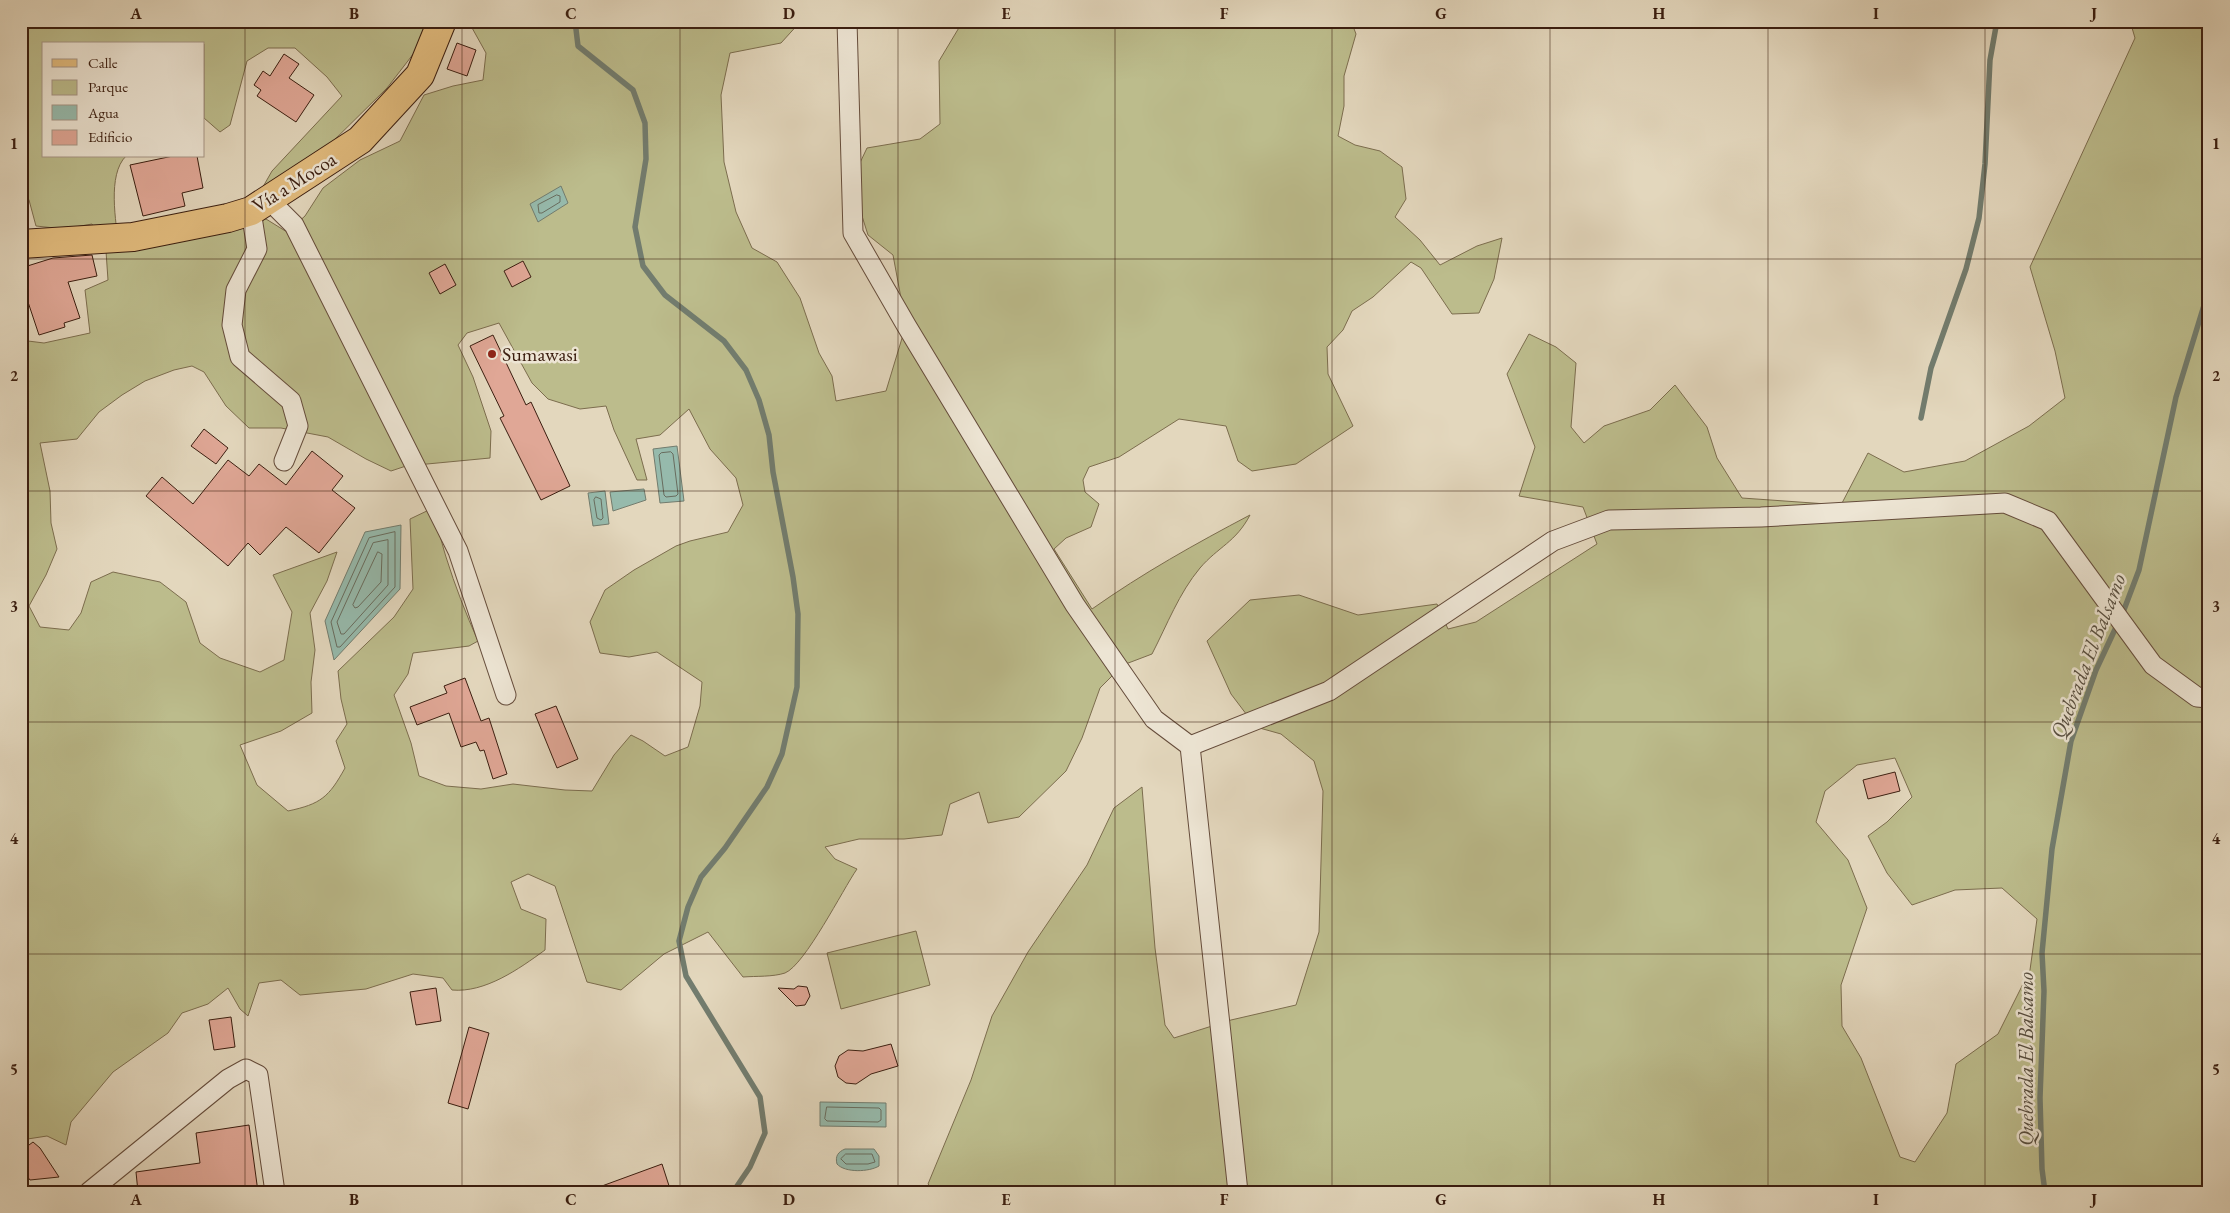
<svg xmlns="http://www.w3.org/2000/svg" width="2230" height="1213" viewBox="0 0 2230 1213" font-family="'EB Garamond',serif">
<rect width="100%" height="100%" fill="#e3d7bd"/>
<filter id="stains"><feTurbulence type="fractalNoise" baseFrequency=".004" numOctaves="4"/><feColorMatrix values="0 0 0 0 .2 0 0 0 0 .09 0 0 0 0 .02 0 0 0 .5 -.17"/></filter>
<radialGradient id="worn" r=".72"><stop offset=".6" stop-color="#630" stop-opacity="0"/><stop offset="1" stop-color="#630" stop-opacity=".3"/></radialGradient>
<g fill="#bcbc8c" stroke="#7c6d4e" fill-rule="evenodd">
<path d="M21,21H801L781,43L730,53L721,95L724,162L736,212L752,248L777,262L800,298L819,353L832,376L836,401L886,391L906,325L893,255L868,235L856,197L858,167L867,148L920,139L940,124L939,61L963,21H1351L1356,34L1344,76V106L1338,136L1355,145L1380,151L1402,167L1406,199L1395,217L1420,240L1440,265L1477,246L1502,238L1494,279L1479,313L1452,314L1421,268L1411,262L1373,297L1352,311L1343,330L1327,347L1328,374L1353,426L1296,464L1252,471L1238,461L1226,426L1179,419L1119,457L1089,467L1083,480L1085,492L1099,504L1091,527L1066,538L1054,549L1092,609C1143,573 1195,544 1250,515C1236,542 1218,547 1200,568C1179,593 1167,625 1152,654L1123,665L1100,688L1082,738L1066,771L1019,817L988,823L979,792L950,804L942,835L904,839H859L825,847L835,859L857,869C843,889 805,965 785,973C773,977 756,976 743,977L708,932L664,954L621,990L587,982L555,886L528,874L511,882L521,909L546,919L545,950C519,969 485,993 452,990L443,978L413,974L366,989L300,995L281,980L259,983L248,1016L240,1009L228,988L208,1004L182,1013L168,1033L113,1072L71,1122L66,1145L47,1136L21,1140V314L28,341L44,343L90,333L85,290L108,280L106,251L92,224L64,229L36,226L29,200L21,188ZM471,26L486,53L483,80L453,86L424,95L400,141L360,160L323,188L305,216L287,232L266,219L228,218L200,238L119,247C116,222 107,175 126,156H44V44H204V118L220,132L230,125L247,61L268,48H295L327,77L342,96L272,171L260,192L318,156L387,88L431,31ZM499,323L532,383L548,399L580,409L606,406L614,430L637,480H647L636,439L660,435L689,409L710,449L736,478L743,505L728,532L690,541L676,546L634,570L605,590L590,622L600,653L629,657L657,652L702,682L700,706L688,747L665,756L643,741L631,735L614,755L592,791L565,790L513,784L481,789L446,786L419,776L411,743L394,695L408,674L413,653L469,646L478,641C466,614 455,586 446,557C441,541 438,525 431,509L410,519L413,589L394,617L338,671L341,699L347,724L336,741L345,768C329,797 321,804 288,811L257,785L240,745L281,731L312,713L311,682L315,650L310,613L327,581L337,552L273,575L292,612L284,660L260,672L220,658L200,643L186,602L160,582L113,572L91,582L81,613L69,630L40,627L29,606L46,575L57,549L51,523L50,491L40,443L77,439L99,412L122,395L145,381L174,370L192,366L204,372L226,406L249,428H281L328,437L366,459L391,471L406,466L490,458L491,431L473,377L458,345L467,333Z"/>
<path d="M2130,21H2209V1192H935L928,1184L971,1080L992,1016L1028,952L1087,865L1114,808L1142,787L1155,948L1165,1025L1174,1038L1231,1020L1296,1005L1319,932L1323,791L1314,761L1281,734L1256,727L1231,694L1207,641L1250,600L1299,595L1358,615L1437,604L1448,629L1476,622L1597,544L1583,507L1519,496L1535,447L1507,374L1529,334L1556,347L1576,363L1571,427L1584,443L1604,426L1650,410L1675,385L1707,427L1717,458L1742,498L1841,505L1868,453L1904,472L1965,461L2029,426L2065,398L2055,351L2030,267L2135,38ZM1895,758L1912,797L1887,822L1868,836L1887,873L1912,905L1955,890L2002,888L2037,919L2030,970L1998,1034L1956,1064L1947,1113L1915,1162L1900,1157L1861,1058L1842,1026L1841,985L1867,908L1848,860L1816,822L1825,791L1857,765Z"/>
<path d="M916,931L930,985L841,1009L827,953Z"/>
</g>
<g fill="#96baac" stroke="#727c6e">
<path d="M561,186L568,203L538,222L530,204Z"/>
<path d="M677,446L684,501L660,503L653,449Z"/>
<path d="M644,489L646,500L613,511L610,492Z"/>
<path d="M605,491L609,524L593,526L588,493Z"/>
<path d="M401,525L400,589L334,660L325,621L365,532Z"/>
<path d="M820,1102L886,1103V1127L820,1126Z"/>
<path d="M845,1149H874L879,1156V1166C869,1172 845,1173 837,1164C835,1156 838,1152 845,1149Z"/>
</g>
<g fill="none" stroke-linecap="round" stroke-linejoin="round">
<g stroke="#686c5e" stroke-width="1">
<path d="M557,195L560,196V202L542,213H539L538,205Z"/>
<path d="M671,452L673,454L678,494L676,496L666,497L664,495L659,455L661,453Z"/>
<path d="M596,497L601,499L603,518L601,520L597,518L594,500Z"/>
<path d="M395,532V587L340,647H337L331,622L369,538Z"/>
<path d="M388,540V585L344,634H341L337,622L373,543Z"/>
<path d="M378,552L382,554L381,582L358,607L355,608L353,605Z"/>
<path d="M827,1107L879,1108L881,1110V1120L878,1122L827,1121L825,1119Z"/>
<path d="M846,1154H872L875,1162L868,1164H846L841,1159Z"/>
</g>
<g stroke="#727c6e" stroke-width="5.5">
<path d="M575,21L578,46L633,90L645,123L646,159L635,227L643,266L665,295L724,341L746,370L759,400L769,435L773,472L793,577L798,614L797,687L782,754L767,787L725,848L701,877L688,907L679,941L686,976L760,1097L765,1133L750,1167L733,1192"/>
<path d="M1921,418L1931,368L1966,269L1979,218L1985,164L1990,60L1997,21"/>
<path d="M2122,615L2139,570L2176,397L2209,289"/>
<path d="M2045,1192L2042,1169L2040,1098L2044,991L2042,953L2052,849L2071,741L2096,670L2118,623"/>
</g>
</g>
<g fill="#e0a796" stroke="#3b1e10">
<path d="M457,43L476,50L467,76L447,69Z"/>
<path d="M284,54L299,64L289,78L314,95L296,122L257,96L261,90L254,85L263,71L270,76Z"/>
<path d="M173,156H197L203,188L182,193L185,206L143,216L130,165Z"/>
<path d="M92,255L97,276L68,282L80,318L64,323L65,327L39,335L21,281V268L53,258Z"/>
<path d="M523,261L531,277L512,287L504,271Z"/>
<path d="M445,264L456,285L440,294L429,273Z"/>
<path d="M493,335L526,405L531,402L570,486L541,500L500,418L504,416L470,346Z"/>
<path d="M204,429L228,448L216,464L191,446Z"/>
<path d="M312,451L343,476L332,490L355,508L319,553L286,527L260,555L248,543L228,566L146,496L162,477L193,504L228,460L249,476L259,464L286,485Z"/>
<path d="M465,678L481,721L489,718L507,774L493,779L484,750L480,751L476,742L461,747L449,713L417,725L410,707L447,693L444,686Z"/>
<path d="M556,706L578,759L557,768L535,714Z"/>
<path d="M1895,772L1900,791L1868,799L1863,780Z"/>
<path d="M798,986L807,987L810,996L805,1005L796,1006L778,988L794,989Z"/>
<path d="M436,988L441,1021L416,1025L410,992Z"/>
<path d="M231,1017L235,1047L214,1050L209,1020Z"/>
<path d="M469,1027L489,1033L468,1109L448,1103Z"/>
<path d="M891,1044L898,1066L871,1074L856,1084L846,1083L838,1077L835,1066L839,1056L848,1050L863,1051Z"/>
<path d="M249,1125L258,1192H138L136,1172L200,1163L196,1133Z"/>
<path d="M33,1142L40,1148L59,1177L30,1180L21,1168V1151Z"/>
<path d="M662,1164L671,1192H592L591,1190Z"/>
</g>
<g fill="none" stroke-linecap="round" stroke-linejoin="round">
<defs>
<g id="minor">
<path d="M847,21L853,233L906,325L1075,605L1154,719L1190,746L1238,1192"/>
<path d="M269,200L294,225L458,551L506,695"/>
<path d="M251,211L257,249L236,290L232,325L240,357L291,401L298,426L284,461"/>
<path d="M1190,746L1329,691L1553,541L1609,520L1761,517L2005,503L2048,521L2153,665L2197,697L2209,698"/>
<path d="M89,1192L228,1079L246,1069L258,1075L275,1192"/>
</g>
<path id="primary" d="M21,244L133,237L228,218L251,211L360,140L420,75L442,21"/>
</defs>
<use href="#minor" stroke="#654c3b" stroke-width="21"/>
<use href="#primary" stroke="#3b1e10" stroke-width="30"/>
<use href="#minor" stroke="#ede5d4" stroke-width="19"/>
<use href="#primary" stroke="#e2bc7e" stroke-width="28"/>
</g>
<path fill="none" stroke="#3b1e10" stroke-width="1" stroke-opacity="0.55" d="M245,21V1192M462,21V1192M680,21V1192M898,21V1192M1115,21V1192M1332,21V1192M1550,21V1192M1768,21V1192M1985,21V1192M21,259H2209M21,491H2209M21,722H2209M21,954H2209"/>
<circle fill="#8f2418" stroke="#ede5d4" stroke-width="2" cx="492" cy="354" r="5"/>
<g text-anchor="middle" stroke-width="5" stroke-linejoin="round" paint-order="stroke">
<g font-size="20" fill="#3b1e10" stroke="#ede5d4">
<text transform="translate(294 182) rotate(-32)" y="7">Vía a Mocoa</text>
</g>
<g font-size="20" fill="#3b1e10" stroke="#ede5d4" text-anchor="start">
<text x="502" y="361">Sumawasi</text>
</g>
<g font-size="21" font-style="italic" fill="#564d3f" stroke="#ede5d4">
<text transform="translate(2088 656) rotate(-69)" y="7">Quebrada El Balsamo</text>
<text transform="translate(2026 1059) rotate(-90)" y="7">Quebrada El Balsamo</text>
</g>
</g>
<rect width="2230" height="1213" fill="none" stroke="#e3d7bd" stroke-width="55"/>
<rect x="42" y="42" width="162" height="115" fill="#ede5d4" stroke="#a69586"/>
<rect x="52" y="59" width="25" height="8" fill="#e2bc7e" stroke="#a69586"/>
<text x="88" y="68" font-size="15" fill="#3b1e10">Calle</text>
<rect x="52" y="80" width="25" height="15" fill="#bcbc8c" stroke="#a69586"/>
<text x="88" y="92" font-size="15" fill="#3b1e10">Parque</text>
<rect x="52" y="105" width="25" height="15" fill="#96baac" stroke="#a69586"/>
<text x="88" y="118" font-size="15" fill="#3b1e10">Agua</text>
<rect x="52" y="130" width="25" height="15" fill="#e0a796" stroke="#a69586"/>
<text x="88" y="142" font-size="15" fill="#3b1e10">Edificio</text>
<rect x="28" y="28" width="2174" height="1158" fill="none" stroke="#3b1e10" stroke-width="2"/>
<g font-size="16" text-anchor="middle" font-weight="bold" fill="#3b1e10">
<text x="136" y="19">A</text>
<text x="354" y="19">B</text>
<text x="571" y="19">C</text>
<text x="789" y="19">D</text>
<text x="1006" y="19">E</text>
<text x="1224" y="19">F</text>
<text x="1441" y="19">G</text>
<text x="1659" y="19">H</text>
<text x="1876" y="19">I</text>
<text x="2094" y="19">J</text>
<text x="14" y="149">1</text>
<text x="2216" y="149">1</text>
<text x="14" y="381">2</text>
<text x="2216" y="381">2</text>
<text x="14" y="612">3</text>
<text x="2216" y="612">3</text>
<text x="14" y="844">4</text>
<text x="2216" y="844">4</text>
<text x="14" y="1075">5</text>
<text x="2216" y="1075">5</text>
<text x="136" y="1205">A</text>
<text x="354" y="1205">B</text>
<text x="571" y="1205">C</text>
<text x="789" y="1205">D</text>
<text x="1006" y="1205">E</text>
<text x="1224" y="1205">F</text>
<text x="1441" y="1205">G</text>
<text x="1659" y="1205">H</text>
<text x="1876" y="1205">I</text>
<text x="2094" y="1205">J</text>
</g>
<rect width="100%" height="100%" filter="url(#stains)"/>
<rect width="100%" height="100%" fill="url(#worn)"/>
</svg>
